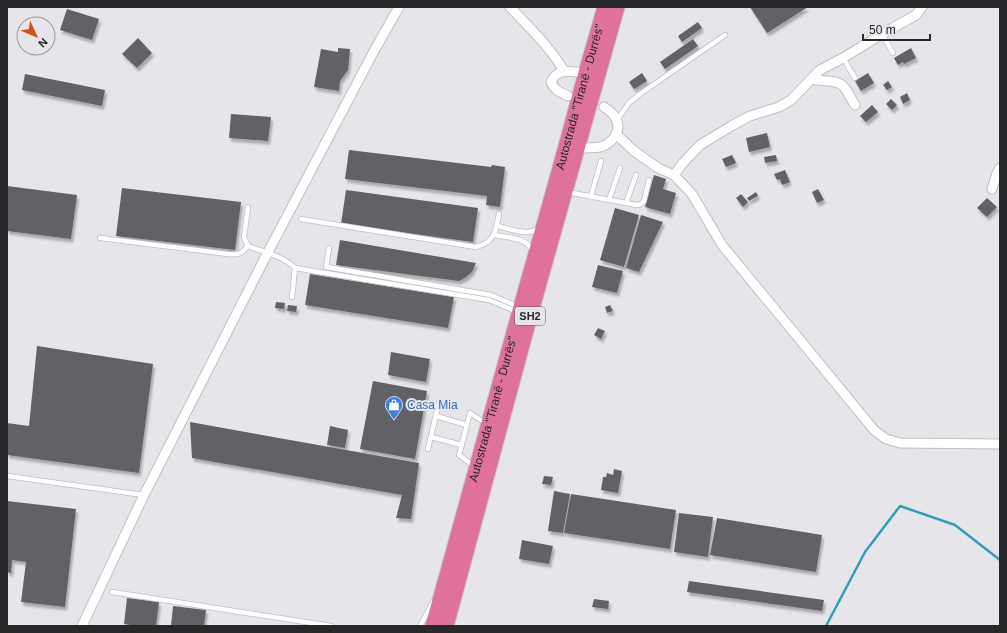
<svg xmlns="http://www.w3.org/2000/svg" width="1007" height="633" viewBox="0 0 1007 633" font-family="Helvetica,sans-serif">
<defs>
<filter id="shadow"><feDropShadow dx="2" dy="3.5" stdDeviation="1" flood-color="#0004"/></filter>
</defs>
<rect width="100%" height="100%" fill="#e6e6ea"/>
<g fill="none" stroke-linecap="round" stroke-linejoin="round">
<path stroke="#319eb9" stroke-width="2.5" d="M826,626L865,552L900,506L955,525L1000,560"/>
</g>
<g fill="#616265" filter="url(#shadow)">
<path d="M750,7H808L767,33Z"/>
<path d="M67,9L99,19L92,40L60,30Z"/>
<path d="M698,22L702,28L682,42L678,36Z"/>
<path d="M138,38L152,53L137,68L122,54Z"/>
<path d="M693,39L698,46L665,69L660,62Z"/>
<path d="M338,48L350,49L348,70L340,81L339,91L314,87L321,49L338,52Z"/>
<path d="M911,48L916,58L904,64L903,62L898,65L894,58Z"/>
<path d="M642,73L647,81L634,89L629,82Z"/>
<path d="M868,73L874,83L861,91L855,81Z"/>
<path d="M25,74L105,90L102,106L22,90Z"/>
<path d="M888,81L892,87L887,90L883,85Z"/>
<path d="M907,93L910,100L903,104L900,97Z"/>
<path d="M891,99L897,105L892,110L886,104Z"/>
<path d="M872,105L878,112L866,122L860,116Z"/>
<path d="M231,114L271,117L268,141L229,138Z"/>
<path d="M767,133L770,147L749,152L746,138Z"/>
<path d="M349,150L491,167L492,165L505,167L500,207L486,205L487,196L345,179Z"/>
<path d="M732,155L736,163L726,167L722,159Z"/>
<path d="M776,155L777,161L765,163L764,157Z"/>
<path d="M785,170L790,182L782,185L780,179L777,180L774,174Z"/>
<path d="M654,175L666,179L663,189L676,193L670,214L645,207Z"/>
<path d="M7,186L77,195L71,239L7,231Z"/>
<path d="M122,188L241,202L235,250L116,236Z"/>
<path d="M818,189L824,200L817,203L812,192Z"/>
<path d="M346,190L478,208L473,242L341,224Z"/>
<path d="M756,192L758,196L749,201L747,198Z"/>
<path d="M741,194L748,202L743,207L736,198Z"/>
<path d="M987,198L997,207L987,217L977,208Z"/>
<path d="M615,208L639,215L624,267L600,260Z"/>
<path d="M641,215L663,222L639,272L626,268Z"/>
<path d="M340,240L476,263L472,272L465,278L459,281L336,265Z"/>
<path d="M598,265L623,271L617,293L592,287Z"/>
<path d="M310,274L454,297L448,328L305,305Z"/>
<path d="M276,302L285,303L284,309L275,308Z"/>
<path d="M288,305L297,306L296,312L287,311Z"/>
<path d="M610,305L613,311L607,313L605,307Z"/>
<path d="M598,328L605,331L601,339L594,335Z"/>
<path d="M37,346L153,364L139,473L7,455V423L29,426Z"/>
<path d="M391,352L430,359L426,382L388,375Z"/>
<path d="M373,381L427,391L415,459L360,449Z"/>
<path d="M190,422L419,463L411,519L396,518L402,495L192,458Z"/>
<path d="M330,426L348,430L345,448L327,445Z"/>
<path d="M614,469L622,471L618,493L601,490L603,477H606L607,473L613,475Z"/>
<path d="M544,476L553,477L551,485L542,484Z"/>
<path d="M554,491L570,494L563,533L548,531Z"/>
<path d="M571,494L676,510L670,549L564,533Z"/>
<path d="M7,501L76,509L65,607L21,602L26,562L12,560L11,573L7,572Z"/>
<path d="M679,513L713,517L708,557L674,552Z"/>
<path d="M717,518L822,535L816,572L710,555Z"/>
<path d="M522,540L553,546L549,564L519,559Z"/>
<path d="M689,581L824,600L822,611L687,592Z"/>
<path d="M127,598L159,602L156,626H137L124,624Z"/>
<path d="M594,599L609,601L608,609L592,607Z"/>
<path d="M173,606L206,610L204,626H171Z"/>
</g>
<g fill="none" stroke-linecap="round" stroke-linejoin="round">
<defs>
<g id="service">
<path d="M882,34L893,53"/>
<path d="M843,58L855,78"/>
<path d="M617,120L629,103L640,94L725,35"/>
<path d="M567,192L637,205L641,204L644,201L649,180"/>
<path d="M591,196L601,161"/>
<path d="M609,200L620,168"/>
<path d="M626,203L636,175"/>
<path d="M248,207L244,237L248,246C264,252 283,256 295,268"/>
<path d="M301,219L476,247C496,241 495,232 499,214"/>
<path d="M497,226C506,228 517,232 527,232C531,232 535,230 539,230"/>
<path d="M495,235C509,238 527,237 533,252"/>
<path d="M100,238L228,254C239,255 241,254 248,246"/>
<path d="M329,248L326,267L491,295L519,307"/>
<path d="M292,297L295,268L489,300L518,312"/>
<path d="M436,416L467,425"/>
<path d="M431,437L462,445"/>
<path d="M428,449L439,402"/>
<path d="M474,466L459,455L470,413L485,423"/>
<path d="M7,476L144,495"/>
<path d="M112,592L331,626"/>
<path d="M420,626L433,602"/>
</g>
<g id="minor">
<path d="M510,7C529,27 550,47 564,71"/>
<path d="M812,79C821,82 837,79 843,86C848,91 851,99 855,105"/>
<path d="M568,96C560,92 554,90 551,82C558,67 572,72 586,73"/>
<path d="M616,134L634,151L658,168L674,175L692,194L722,245L874,430L886,439L900,443L1000,444"/>
<path d="M578,148C585,148 593,148 600,147C611,144 621,133 617,121C615,115 609,110 604,107"/>
<path d="M674,175L682,164L700,145L733,125L750,116L779,107L791,100L820,70L843,58L882,34L916,15L922,7"/>
<path d="M992,189L997,173L1000,168"/>
<path d="M82,626L144,495L267,254L374,51L399,7"/>
</g>
<g id="trunk">
<path id="s1" d="M433,626L521,307L559,172L586,73L605,7"/>
<path d="M446,626L532,308L617,7"/>
</g>
</defs>
<use href="#service" stroke="#bebfc3" stroke-width="6"/>
<use href="#minor" stroke="#bebfc3" stroke-width="11"/>
<use href="#trunk" stroke="#c3c3c3" stroke-width="17"/>
<use href="#service" stroke="#fff" stroke-width="4.5"/>
<use href="#minor" stroke="#fff" stroke-width="9"/>
<use href="#trunk" stroke="#df729b" stroke-width="15"/>
</g>
<defs>
<symbol id="shop-pin" viewBox="-11 -11 22 30"><path d="M0 17L-7.5 6A9.5 9.5 0 1 1 7.5 6Z" fill="#3f7fe0" stroke="#e6e6ea"/><path d="M-5-2.5h2.3a2.7 3.5 0 0 1 5.4 0H5L5.5 6h-11ZM-1.5-2.5h3a1.5 2.3 0 0 0-3 0Z" fill="#fff"/></symbol>
</defs>
<g fill-rule="evenodd">
<use href="#shop-pin" x="384" y="395" width="20" height="27"/>
</g>
<g text-anchor="middle" stroke-width="4" stroke-linejoin="round" paint-order="stroke">
<rect fill="#e6e6ea" stroke="#616164" stroke-width="1" x="515" y="307" width="30" height="18" rx="3"/>
<g font-size="11" font-weight="bold" fill="#28282a">
<text x="530" y="320">SH2</text>
</g>
<g font-size="12" fill="#28282a" stroke="#e6e6ea">
<text dy="4" stroke="none"><textPath href="#s1" startOffset="549">Autostrada "Tiranë - Durrës"</textPath></text>
<text dy="4" stroke="none"><textPath href="#s1" startOffset="225">Autostrada "Tiranë - Durrës"</textPath></text>
</g>
<g font-size="12" fill="#366cbe" stroke="#e6e6ea" text-anchor="start">
<text x="407" y="409">Casa Mia</text>
</g>
</g>
<rect width="1007" height="633" fill="none" stroke="#28282a" stroke-width="16"/>
<g transform="translate(36 36) rotate(134)"><circle r="19" fill="#e6e6ea" stroke="#9a9a9d"/>
<path d="M0-3L7 15L0 10L-7 15Z" fill="#d44e13"/>
<text y="-6" font-size="11" font-weight="bold" text-anchor="middle" fill="#28282a">N</text>
</g>
<path d="M863 34v6h67v-6" fill="none" stroke="#28282a" stroke-width="2"/>
<text x="869" y="34" font-size="12" fill="#28282a" stroke="#e6e6ea" stroke-width="3" paint-order="stroke">50 m</text>
</svg>
